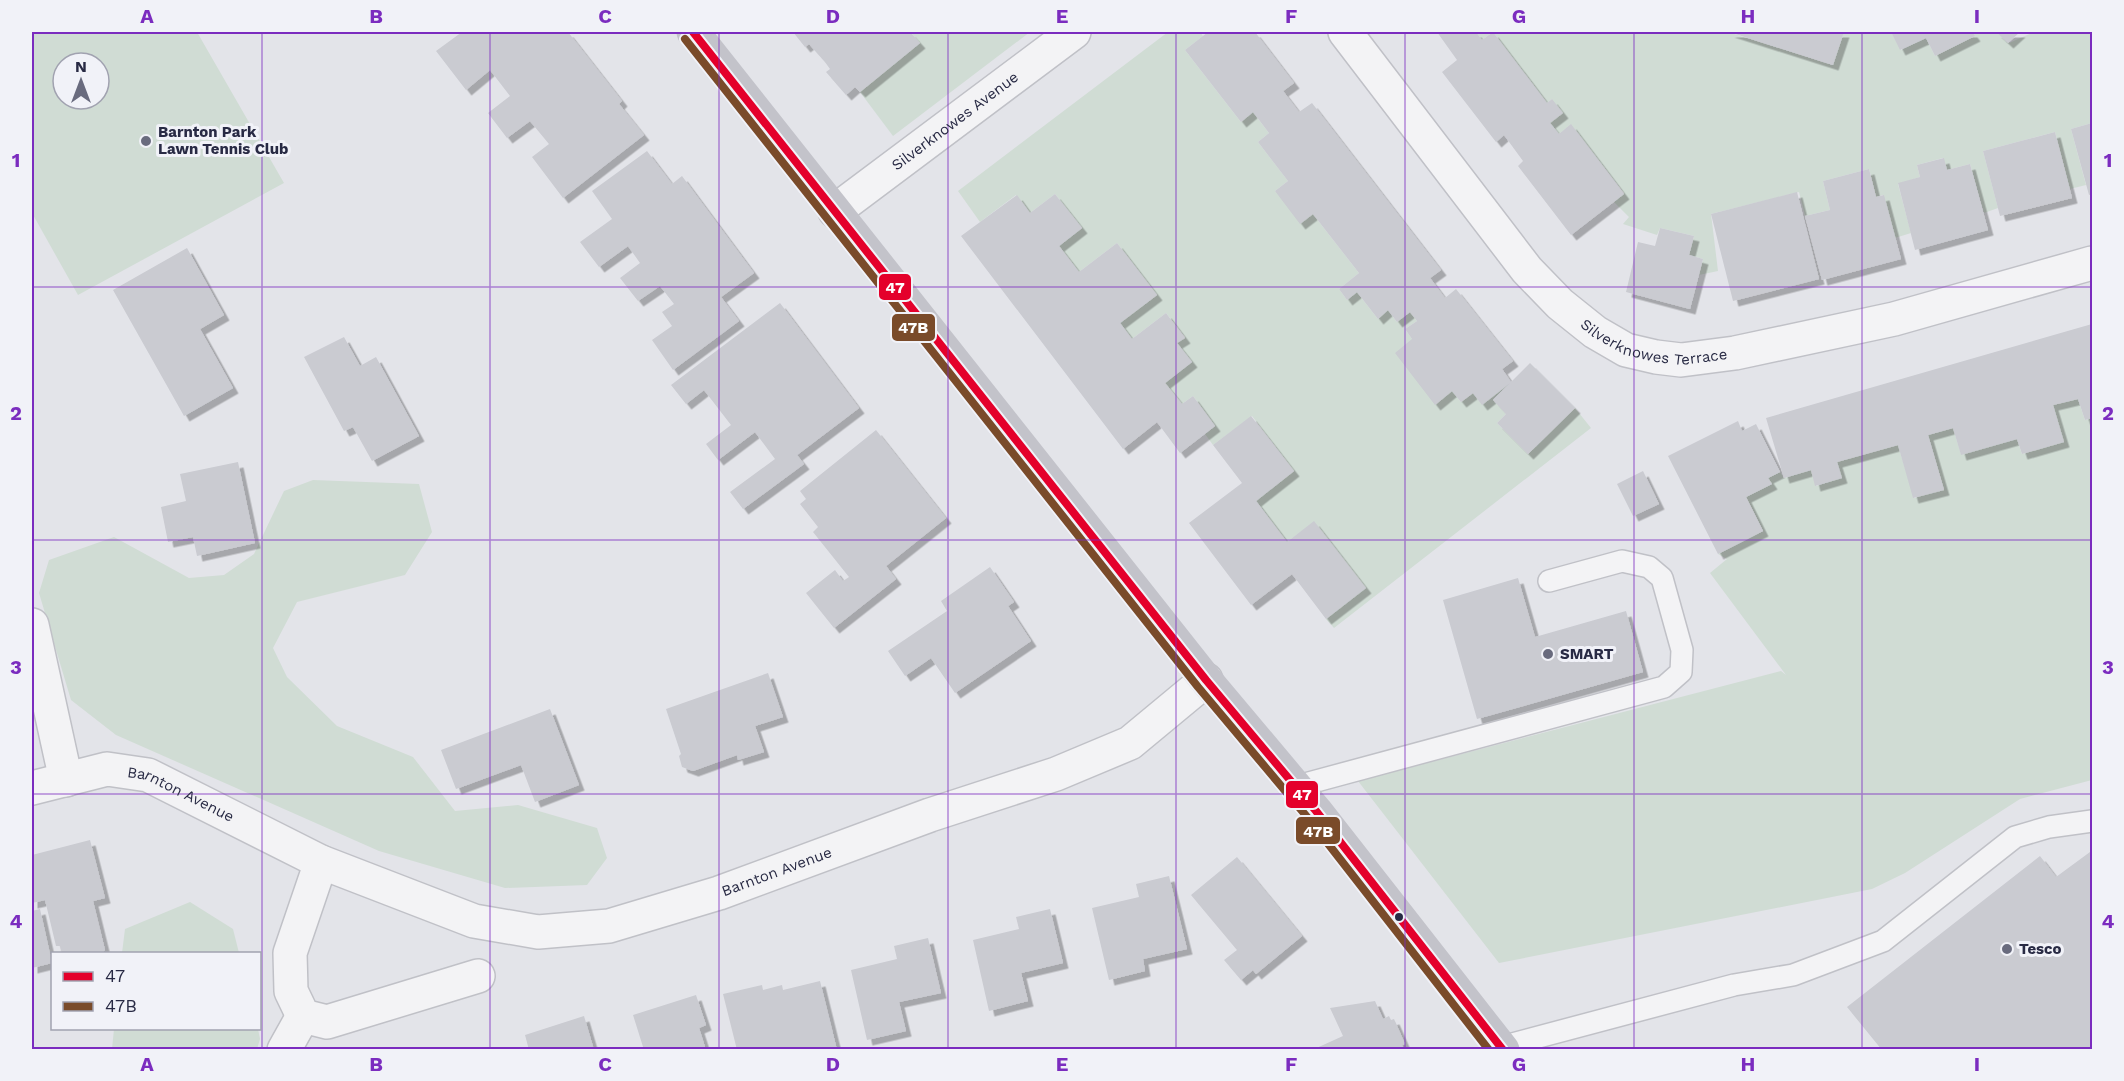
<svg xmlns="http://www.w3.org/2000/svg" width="2124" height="1081" viewBox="0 0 2124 1081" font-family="'Work Sans',sans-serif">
<defs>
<filter id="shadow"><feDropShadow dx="5.5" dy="5.5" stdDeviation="0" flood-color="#0004"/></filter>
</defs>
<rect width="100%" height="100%" fill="#e3e4e9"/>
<g fill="#d0dcd4" fill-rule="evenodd">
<path d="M32,32H197L284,183L78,295L32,213ZM63,63H99V99H63Z"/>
<path d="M910,32H1030L893,136L860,92L920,43Z"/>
<path d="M1168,32H1200L1203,36L1185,50L1241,122L1253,112L1269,133L1258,142L1288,181L1275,191L1313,214L1359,273L1339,289L1347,300L1357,292L1378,319L1388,310L1397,322L1410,312L1417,321L1405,329L1412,339L1436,404L1452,391L1461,402L1473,393L1482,404L1511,382L1493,399L1506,414L1497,423L1528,454L1575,408L1591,428L1334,628L1326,619L1365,588L1314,522L1287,542L1256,501L1294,471L1252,416L1213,445L1205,434L1215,426L1193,396L1182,404L1165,383L1192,362L1177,343L1185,337L1166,313L1132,339L1120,323L1157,295L1117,243L1079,272L1059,246L1082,228L1055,194L1030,213L1016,195L980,222L958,191Z"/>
<path d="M1476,32H1728L1832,65L1844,32H1891L1901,50L1926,38L1935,56L1974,36L1972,32H1996L2009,43L2034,32H2092V112L2091,113L2092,123L2071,129L2086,185L2070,189L2055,132L1983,151L1998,208L1984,213L1970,164L1947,170L1943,158L1917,165L1920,177L1898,184L1911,233L1895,238L1883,195L1876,197L1869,169L1823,181L1830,210L1805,216L1799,192L1711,214L1718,271L1699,275L1703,259L1689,255L1694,236L1660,228L1657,235L1623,224L1629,217L1614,202L1624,193L1571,125L1559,134L1550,123L1552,99L1547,103L1493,32L1482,40Z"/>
<path d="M2078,399L2085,420L2092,418V780L2020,799L1905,873L1872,889L1499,963L1358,781L1781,671L1786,675L1710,573L1727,559L1718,554L1763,531L1746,497L1771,484L1768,478L1780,472L1784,478L1811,470L1816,486L1841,478L1837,462L1898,445L1914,498L1944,489L1928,435L1953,428L1961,454L2017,439L2022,454L2063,442L2053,405Z"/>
<path d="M313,480L419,484L432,532L405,575L297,602L273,648L287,677L337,726L413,757L455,811L518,805L597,828L607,858L587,885L505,888L379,851L116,735L71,700L39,593L49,560L114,537L189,578L224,575L254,554L284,491Z"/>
<path d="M190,902L233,929L239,953H122L125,929Z"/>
<path d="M114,1029H258L260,1039L257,1049H112Z"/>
</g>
<g fill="#cacbd1" filter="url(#shadow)">
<path d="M462,32H568L622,101L619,104L644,135L563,198L532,157L549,144L530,121L507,138L488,113L510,96L490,70L466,90L436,51Z"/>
<path d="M793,32H910L920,43L860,92L855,87L846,95L826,72L830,69L825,62L809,44L805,47Z"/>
<path d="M1208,32H1255L1294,83L1283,91L1299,112L1312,103L1441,270L1430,278L1445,298L1456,289L1513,361L1502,369L1511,382L1530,363L1575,408L1528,454L1497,423L1506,414L1493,400L1510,383L1482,405L1473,393L1461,402L1452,391L1435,405L1395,353L1412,339L1405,329L1417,321L1410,312L1397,322L1388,310L1378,319L1357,292L1347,300L1339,289L1359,273L1313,214L1300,224L1275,191L1288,181L1258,142L1269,133L1253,112L1241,122L1185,50Z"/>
<path d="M1437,32H1476L1482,40L1493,32L1547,103L1552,99L1563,113L1550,123L1559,134L1571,124L1624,194L1571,235L1518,166L1523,161L1504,135L1496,142L1442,72L1457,60Z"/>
<path d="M1729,32H1844L1833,65Z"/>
<path d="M1891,32H1972L1975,36L1935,56L1926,38L1900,50Z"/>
<path d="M1996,32H2020L2008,43Z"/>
<path d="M2092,123V194L2089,195L2071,129Z"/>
<path d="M2055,132L2072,198L2000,216L1983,151Z"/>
<path d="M647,151L672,184L682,176L754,273L721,297L739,321L673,370L652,340L672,326L662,312L674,304L660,286L638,301L620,278L640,263L628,246L599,267L580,242L612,219L592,191Z"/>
<path d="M1944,158L1947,170L1970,164L1988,230L1915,250L1898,183L1920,177L1917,165Z"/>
<path d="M1869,169L1876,197L1884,195L1901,259L1822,280L1805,216L1830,210L1823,181Z"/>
<path d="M1797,192L1819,279L1733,301L1711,214Z"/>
<path d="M1055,194L1082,228L1059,246L1079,272L1117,243L1157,295L1120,323L1132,339L1166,313L1185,338L1177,343L1192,362L1165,383L1182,404L1193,396L1215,426L1180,453L1157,422L1123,449L961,236L1017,195L1030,213Z"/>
<path d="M1660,228L1694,236L1689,255L1703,259L1690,309L1626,292L1638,242L1655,246Z"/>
<path d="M187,248L224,315L200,329L233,388L184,416L113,290Z"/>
<path d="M780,303L859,408L797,455L804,464L743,509L730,492L775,459L755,432L718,460L706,444L731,425L704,390L686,404L671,385Z"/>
<path d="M2092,324V418L2085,420L2078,399L2053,405L2064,442L2022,454L2017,439L1961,455L1953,428L1928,435L1944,490L1913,498L1898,445L1837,462L1842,478L1815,486L1811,470L1784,478L1766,418Z"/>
<path d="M344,337L360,366L376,357L419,436L372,461L353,427L344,431L304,357Z"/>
<path d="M1251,416L1294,471L1256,501L1287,542L1314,521L1366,588L1326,619L1292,574L1251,605L1189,523L1242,483L1213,445Z"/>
<path d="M1738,421L1742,431L1756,424L1780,472L1768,478L1772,484L1746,497L1763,531L1718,554L1668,456Z"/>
<path d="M876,430L946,518L886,566L896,579L834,628L806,593L835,570L843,581L849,577L813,532L818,527L800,504L806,499L800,491Z"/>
<path d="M238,462L255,543L197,556L193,537L168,542L161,507L186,501L180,474Z"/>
<path d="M1643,471L1659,504L1633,516L1617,484Z"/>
<path d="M990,567L1014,602L1008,606L1031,641L955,693L931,658L905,676L888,651L947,611L941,601Z"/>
<path d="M1518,578L1535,637L1626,611L1643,672L1477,719L1443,600Z"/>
<path d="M768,673L783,717L755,726L764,752L738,760L737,755L693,771L682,767L679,756L681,754L666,709Z"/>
<path d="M550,709L579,785L535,802L521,765L456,789L441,750Z"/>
<path d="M90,840L105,898L93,901L105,950L101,954H62L60,946H56L45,900L32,903V855Z"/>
<path d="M2090,852H2092V1050H1882L1847,1007L2040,856L2056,877Z"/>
<path d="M1237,857L1302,936L1256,974L1253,970L1241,980L1224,960L1237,950L1191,895Z"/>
<path d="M1169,876L1187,949L1143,959L1145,971L1109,980L1092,908L1139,897L1136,884Z"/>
<path d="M40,909L52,963L32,968V911Z"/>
<path d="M1050,909L1063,963L1021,973L1028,1001L989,1011L973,940L1019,929L1016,917Z"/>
<path d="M928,938L941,993L899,1002L906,1031L867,1040L851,970L897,959L894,946Z"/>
<path d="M820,981L837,1050H737L723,994L762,985L763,990L782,985L783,990Z"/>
<path d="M696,995L706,1025L699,1028L706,1050H644L633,1015Z"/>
<path d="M1375,1001L1383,1019L1389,1016L1391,1020L1394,1019L1405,1044L1402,1045L1404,1050H1312L1343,1036L1330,1008Z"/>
<path d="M584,1016L594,1050H529L525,1035Z"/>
</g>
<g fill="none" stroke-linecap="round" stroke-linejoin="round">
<defs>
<g id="lane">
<path d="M1294,787L1664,687L1681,672L1682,650L1662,578L1649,567L1622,561L1549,581"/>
<path d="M1501,1047L1734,985L1793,975L1883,941L2015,837L2049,827L2092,821"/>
</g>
<g id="street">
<path id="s1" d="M1345,32L1527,270L1560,304L1595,332L1626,350L1656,357L1681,360L1735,353L1894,319L2092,263"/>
<path id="s2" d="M835,211L1074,32"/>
<path d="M32,625L66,780"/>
<path id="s3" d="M32,788L107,769L148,775L321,862L474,921L538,932L609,926L719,893L930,815L1056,774L1130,743L1206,680"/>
<path d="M321,862L290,953L291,991L303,1016L327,1022L478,976"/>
<path d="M284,1050L303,1016"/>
</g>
</defs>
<use href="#lane" stroke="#c0c1c7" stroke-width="24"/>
<use href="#street" stroke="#c0c1c7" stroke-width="36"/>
<use href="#lane" stroke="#f3f3f5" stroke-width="21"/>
<use href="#street" stroke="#f3f3f5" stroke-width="33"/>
<path stroke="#c3c3ca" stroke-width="33" d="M693,32L1206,680L1316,811L1503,1050"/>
<defs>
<path id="bus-1" d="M693,32L1206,680L1316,811L1503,1050"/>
<path id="bus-2" d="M685,39L1198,687L1308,818L1489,1050"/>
</defs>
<use href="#bus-1" stroke="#f1f2f8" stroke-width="12"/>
<use href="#bus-2" stroke="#f1f2f8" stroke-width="12"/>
<use href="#bus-1" stroke="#e4002b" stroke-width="8"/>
<use href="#bus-2" stroke="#7a4b2a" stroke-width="8"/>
</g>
<path fill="none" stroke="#7b2cbf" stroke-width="1.5" stroke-opacity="0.55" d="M262,32V1050M490,32V1050M719,32V1050M948,32V1050M1176,32V1050M1405,32V1050M1634,32V1050M1862,32V1050M32,287H2092M32,540H2092M32,794H2092"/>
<g fill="#696b7e" stroke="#f1f2f8" stroke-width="2">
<circle cx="146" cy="141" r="6"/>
<circle cx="1548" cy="654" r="6"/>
<circle cx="2007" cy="949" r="6"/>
</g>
<circle fill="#282a44" stroke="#f1f2f8" stroke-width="2" cx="1399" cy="917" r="5"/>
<g text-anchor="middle" stroke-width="6" stroke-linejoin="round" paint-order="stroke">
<g font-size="15" fill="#282a44" stroke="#f1f2f8">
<text dy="5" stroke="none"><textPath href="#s2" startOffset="150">Silverknowes Avenue</textPath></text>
<text dy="5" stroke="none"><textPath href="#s1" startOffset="453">Silverknowes Terrace</textPath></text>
<text dy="5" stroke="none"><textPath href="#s3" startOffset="156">Barnton Avenue</textPath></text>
<text dy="5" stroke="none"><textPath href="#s3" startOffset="789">Barnton Avenue</textPath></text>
</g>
<g font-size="15" font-weight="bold" fill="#282a44" stroke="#f1f2f8" text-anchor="start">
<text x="158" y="137">Barnton Park<tspan x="158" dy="17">Lawn Tennis Club</tspan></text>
<text x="1560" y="659">SMART</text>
<text x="2019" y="954">Tesco</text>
</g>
</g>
<g stroke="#f1f2f8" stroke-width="2">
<rect x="878" y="273" width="34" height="28" rx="6" fill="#e4002b"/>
<rect x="891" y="313" width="45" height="29" rx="6" fill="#7a4b2a"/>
<rect x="1285" y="780" width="34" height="29" rx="6" fill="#e4002b"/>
<rect x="1295" y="816" width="46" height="29" rx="6" fill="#7a4b2a"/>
</g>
<g font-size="16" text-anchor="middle" font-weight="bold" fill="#fff">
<text x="895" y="293">47</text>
<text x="913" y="333">47B</text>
<text x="1302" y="800">47</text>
<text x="1318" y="837">47B</text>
</g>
<rect width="2124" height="1081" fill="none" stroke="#f1f2f8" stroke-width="66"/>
<rect x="51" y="952" width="210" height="78" fill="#f1f2f8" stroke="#a1a2b0" stroke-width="1.5"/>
<rect x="63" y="972" width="30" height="9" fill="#e4002b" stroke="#a1a2b0" stroke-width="1.5"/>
<text x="105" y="982" font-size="18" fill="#282a44">47</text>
<rect x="63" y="1002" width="30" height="9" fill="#7a4b2a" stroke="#a1a2b0" stroke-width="1.5"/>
<text x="105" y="1012" font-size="18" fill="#282a44">47B</text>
<g transform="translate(81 81)"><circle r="28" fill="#f1f2f8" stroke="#a1a2b0" stroke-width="1.5"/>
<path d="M0-4.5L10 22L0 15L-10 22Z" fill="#696b7e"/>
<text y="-9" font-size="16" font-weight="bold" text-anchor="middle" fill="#282a44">N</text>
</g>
<rect x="33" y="33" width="2058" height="1015" fill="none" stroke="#7b2cbf" stroke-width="2"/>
<g font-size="20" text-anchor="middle" font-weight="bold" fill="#7b2cbf">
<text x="147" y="23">A</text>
<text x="376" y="23">B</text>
<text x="605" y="23">C</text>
<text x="833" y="23">D</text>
<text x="1062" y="23">E</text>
<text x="1291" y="23">F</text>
<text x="1519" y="23">G</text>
<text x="1748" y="23">H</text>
<text x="1977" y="23">I</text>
<text x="16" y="167">1</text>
<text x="2108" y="167">1</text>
<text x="16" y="420">2</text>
<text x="2108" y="420">2</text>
<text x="16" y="674">3</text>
<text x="2108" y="674">3</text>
<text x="16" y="928">4</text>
<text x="2108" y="928">4</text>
<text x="147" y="1071">A</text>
<text x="376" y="1071">B</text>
<text x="605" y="1071">C</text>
<text x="833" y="1071">D</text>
<text x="1062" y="1071">E</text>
<text x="1291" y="1071">F</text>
<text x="1519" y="1071">G</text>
<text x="1748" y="1071">H</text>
<text x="1977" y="1071">I</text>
</g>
</svg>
